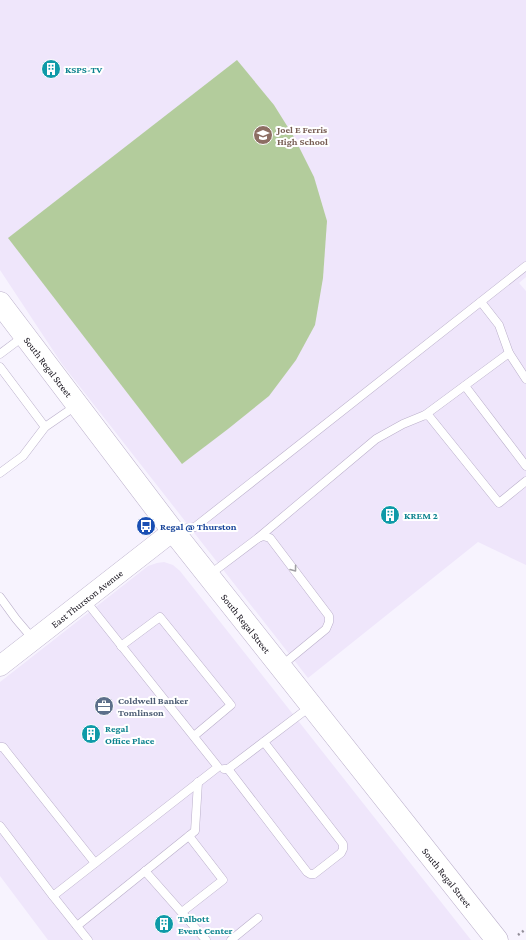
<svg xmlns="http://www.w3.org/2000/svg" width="526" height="940" viewBox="0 0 526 940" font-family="'Crimson Pro',serif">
<rect width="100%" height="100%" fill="#f7f3fe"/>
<g fill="#efe6fb">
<path d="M0,0H526V277L519,283L526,291V565L478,542L308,678L62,364L0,270Z"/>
<path d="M164,562L173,565L180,571L471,940H48L0,876V682L148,566L157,563Z"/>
</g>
<path fill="#b3cc9c" d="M237,60L274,105L294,137L314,177L327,221L323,278L315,325L296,360L269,396L228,429L182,464L8,238Z"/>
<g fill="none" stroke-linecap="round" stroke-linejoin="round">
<defs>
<g id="service">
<path d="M481,302L499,325L509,353L526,379"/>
<path d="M0,354L24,336"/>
<path d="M0,367L45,427L77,405"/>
<path d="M465,386L526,466"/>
<path d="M425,415L509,353"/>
<path d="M0,473L23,456L45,427"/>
<path d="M175,530L195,527L526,266"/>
<path d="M258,538L376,439L403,424L425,415L429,416L499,503L526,481"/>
<path d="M209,575L258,538L263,536L270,538L329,616V622L326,629L281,666"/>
<path d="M0,597L16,619L33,639"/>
<path d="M121,646L160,617L231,705L194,736"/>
<path d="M0,747H3L6,751L95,863"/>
<path d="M224,769H228L311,706"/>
<path d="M228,769L307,872L310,874H314L341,853L343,849V844L264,742"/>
<path d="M0,826L53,896L218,767L85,600"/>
<path d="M145,871L206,940"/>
<path d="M53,896L88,940"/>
<path d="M182,912L223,880L189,836"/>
<path d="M77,926L195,831L198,782"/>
<path d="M231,940L258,918"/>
</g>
<g id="tertiary">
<path id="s1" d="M0,666L173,531"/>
</g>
<g id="secondary">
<path id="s2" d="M0,303L173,531L497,940"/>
</g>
</defs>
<use href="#service" stroke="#baafca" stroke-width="9"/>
<use href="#tertiary" stroke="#baafca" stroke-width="21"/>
<use href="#secondary" stroke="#baafca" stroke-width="23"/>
<path stroke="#938f99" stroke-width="2.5" stroke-dasharray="2 3" stroke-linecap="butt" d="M518,935L526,929"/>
<use href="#service" stroke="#fff" stroke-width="8"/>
<use href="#tertiary" stroke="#fff" stroke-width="20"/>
<use href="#secondary" stroke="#fff" stroke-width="22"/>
</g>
<defs><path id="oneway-chevron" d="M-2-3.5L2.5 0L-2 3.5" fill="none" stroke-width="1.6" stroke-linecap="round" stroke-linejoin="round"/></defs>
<use stroke="#a09fa3" href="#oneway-chevron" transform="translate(294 569) rotate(53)"/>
<defs>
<symbol id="building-disc" viewBox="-11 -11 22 22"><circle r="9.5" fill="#0f9aa8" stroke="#fff"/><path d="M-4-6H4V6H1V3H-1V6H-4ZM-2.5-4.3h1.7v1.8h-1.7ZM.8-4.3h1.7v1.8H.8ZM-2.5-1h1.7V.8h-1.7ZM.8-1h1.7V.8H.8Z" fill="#fff"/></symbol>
<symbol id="school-disc" viewBox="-11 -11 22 22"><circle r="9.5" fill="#8d6e63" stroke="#fff"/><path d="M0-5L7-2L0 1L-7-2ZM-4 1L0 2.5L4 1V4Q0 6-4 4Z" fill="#fff"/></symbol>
<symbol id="bus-disc" viewBox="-11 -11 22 22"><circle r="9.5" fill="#1a4fb4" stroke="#fff"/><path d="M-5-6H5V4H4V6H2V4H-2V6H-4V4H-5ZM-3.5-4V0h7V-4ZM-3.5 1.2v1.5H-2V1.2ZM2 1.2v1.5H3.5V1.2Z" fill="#fff"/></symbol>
<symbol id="office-disc" viewBox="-11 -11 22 22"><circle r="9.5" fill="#5c6f8a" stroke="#fff"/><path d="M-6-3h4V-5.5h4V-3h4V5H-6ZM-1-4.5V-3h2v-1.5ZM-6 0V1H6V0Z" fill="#fff"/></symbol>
</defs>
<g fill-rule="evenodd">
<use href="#building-disc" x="40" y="58" width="22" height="22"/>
<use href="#school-disc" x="252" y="124" width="22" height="22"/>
<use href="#building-disc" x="379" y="504" width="22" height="22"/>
<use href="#bus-disc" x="135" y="515" width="22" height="22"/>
<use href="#office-disc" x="93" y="695" width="22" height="22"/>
<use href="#building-disc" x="80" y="723" width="22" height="22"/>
<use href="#building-disc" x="153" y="913" width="22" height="22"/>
</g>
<g text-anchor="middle" stroke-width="4" stroke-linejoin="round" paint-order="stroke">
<g font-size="10" font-weight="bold" fill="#0d838f" stroke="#fff" text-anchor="start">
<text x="65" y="73">KSPS-TV</text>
<text x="404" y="519">KREM 2</text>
<text x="105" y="732">Regal<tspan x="105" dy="12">Office Place</tspan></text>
<text x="178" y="922">Talbott<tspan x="178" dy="12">Event Center</tspan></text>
</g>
<g font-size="10" font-weight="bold" fill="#785e54" stroke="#fff" text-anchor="start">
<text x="277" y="133">Joel E Ferris<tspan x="277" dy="12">High School</tspan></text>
</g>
<g font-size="10" fill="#120e18" stroke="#fff">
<text dy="4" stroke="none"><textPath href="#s2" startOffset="80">South Regal Street</textPath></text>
<text dy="4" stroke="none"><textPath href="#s1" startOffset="110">East Thurston Avenue</textPath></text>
<text dy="4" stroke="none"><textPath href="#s2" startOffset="404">South Regal Street</textPath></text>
<text dy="4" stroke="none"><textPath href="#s2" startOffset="728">South Regal Street</textPath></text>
</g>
<g font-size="10" font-weight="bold" fill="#164399" stroke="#fff" text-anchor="start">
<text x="160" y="530">Regal @ Thurston</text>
</g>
<g font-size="10" font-weight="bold" fill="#4e5e75" stroke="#fff" text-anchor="start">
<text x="118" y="704">Coldwell Banker<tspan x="118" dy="12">Tomlinson</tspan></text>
</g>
</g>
</svg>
